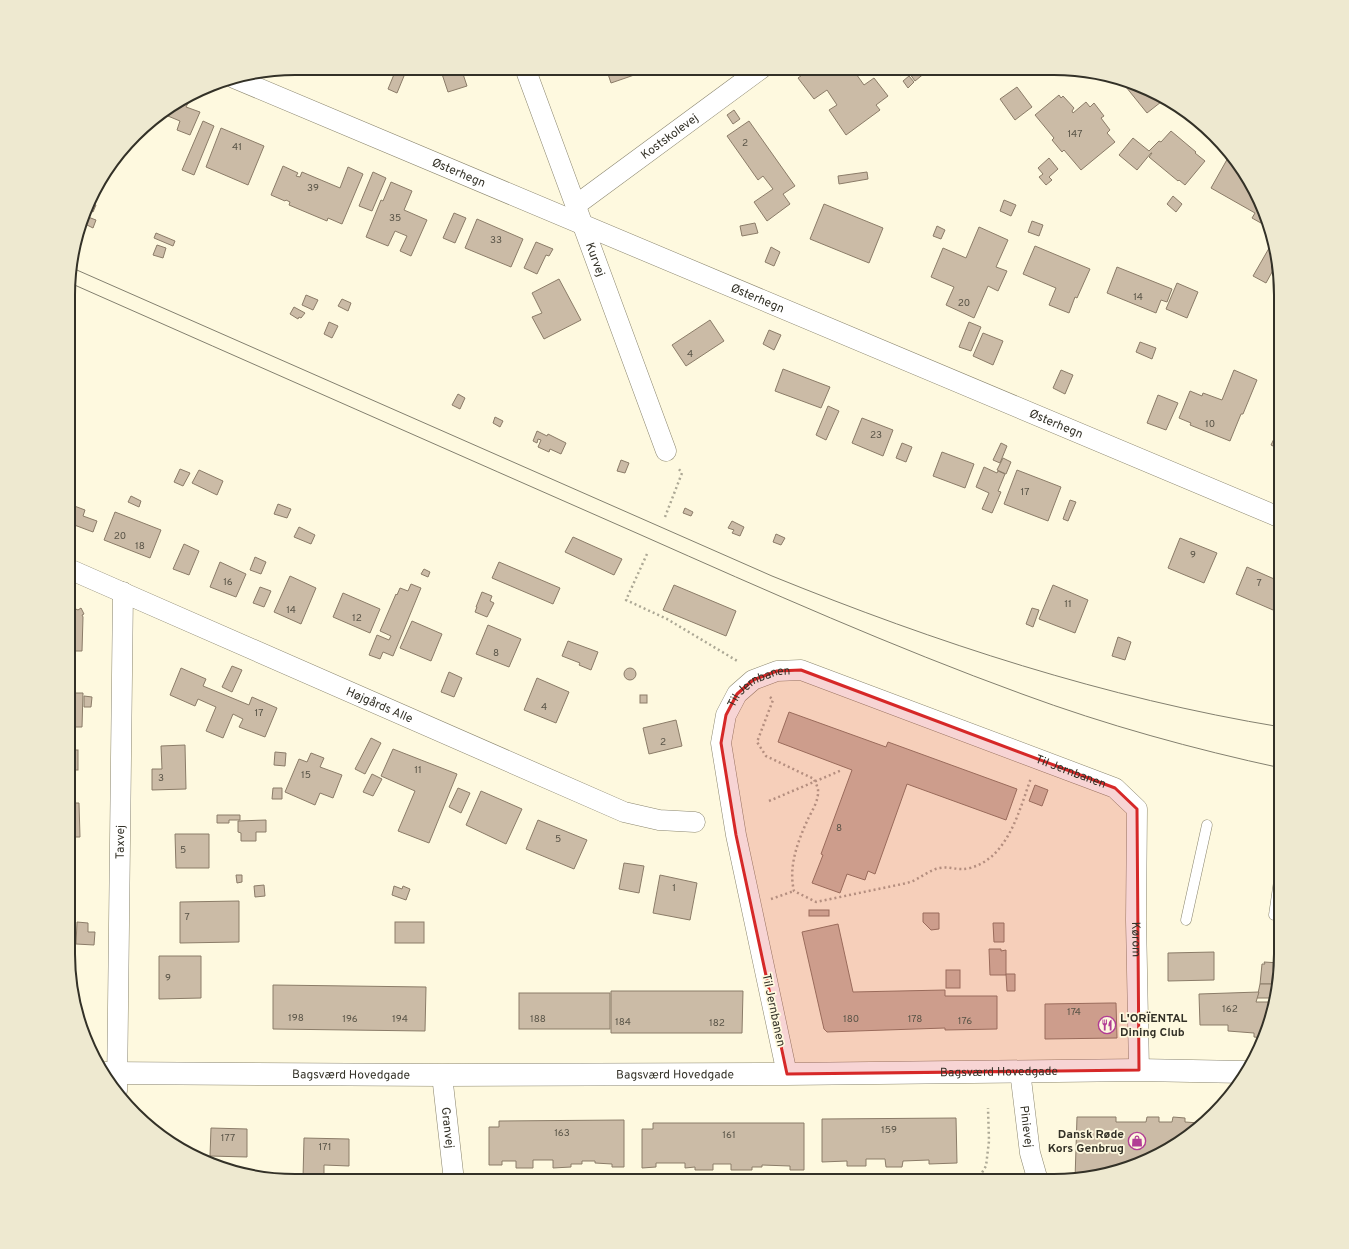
<svg xmlns="http://www.w3.org/2000/svg" width="1349" height="1249" viewBox="0 0 1349 1249" font-family="Overpass,sans-serif">
<rect width="100%" height="100%" fill="#fef9df"/>
<g fill="#cbbba6" stroke="#8b7c68">
<path d="M440,68H461L467,86L448,92Z"/>
<path d="M599,68H638L640,73L611,83L607,71L601,74Z"/>
<path d="M812,68H857L854,71L864,85L874,78L888,96L876,105L880,110L846,135L829,110L837,105L827,90L814,99L798,78Z"/>
<path d="M894,68H931L915,81L907,70L900,76Z"/>
<path d="M395,72L404,76L397,93L388,89Z"/>
<path d="M909,76L914,82L908,88L903,81Z"/>
<path d="M1129,85L1151,91L1161,102L1147,113L1126,87Z"/>
<path d="M1017,87L1032,107L1015,120L1000,99Z"/>
<path d="M1059,95L1061,98L1063,96L1074,108L1072,111L1073,113L1086,102L1090,107L1094,103L1104,116L1101,118L1110,130L1107,133L1115,142L1081,170L1064,150L1062,152L1052,140L1054,138L1035,115Z"/>
<path d="M190,99L186,107L200,112L190,135L177,130L180,121L163,114Z"/>
<path d="M734,110L740,119L733,124L727,115Z"/>
<path d="M203,121L214,126L194,175L182,170Z"/>
<path d="M749,121L795,186L783,194L790,204L767,221L754,202L773,189L763,176L758,180L727,136Z"/>
<path d="M221,128L264,146L248,185L206,167Z"/>
<path d="M1171,131L1196,152L1195,153L1205,161L1185,185L1179,180L1178,181L1149,157L1152,153H1151L1137,170L1119,155L1133,138L1149,151L1159,141L1161,142Z"/>
<path d="M1229,156L1233,158L1264,208L1268,227L1252,218L1255,213L1211,188Z"/>
<path d="M1049,158L1058,169L1049,177L1052,180L1046,185L1039,177L1043,174L1038,168Z"/>
<path d="M283,166L298,173L296,176L300,177L302,172L340,188L348,167L363,174L342,224L328,218L327,221L289,205L290,202L286,200L285,201L271,195Z"/>
<path d="M373,172L386,178L372,211L359,206Z"/>
<path d="M867,172L868,179L839,184L838,176Z"/>
<path d="M391,182L412,191L404,210L427,220L411,256L400,251L407,236L395,231L388,246L366,237L381,200L383,201Z"/>
<path d="M1173,196L1182,204L1176,212L1167,204Z"/>
<path d="M1004,200L1016,205L1011,216L1000,211Z"/>
<path d="M91,203L96,205L93,212L89,210Z"/>
<path d="M824,204L883,228L869,263L810,239Z"/>
<path d="M454,213L466,218L455,243L443,238Z"/>
<path d="M88,217L96,220L93,228L85,224Z"/>
<path d="M477,219L523,239L511,267L465,248Z"/>
<path d="M1032,221L1043,225L1039,236L1028,232Z"/>
<path d="M755,223L758,233L742,236L740,226Z"/>
<path d="M937,226L945,230L941,239L933,236Z"/>
<path d="M979,227L1008,240L996,267L1007,271L998,291L988,286L974,318L946,305L954,287L931,277L943,248L966,258Z"/>
<path d="M156,233L175,241L173,246L154,238Z"/>
<path d="M536,242L553,249L549,256L546,255L537,274L524,268Z"/>
<path d="M1272,243L1277,263L1266,283L1253,276Z"/>
<path d="M157,245L166,248L163,258L153,255Z"/>
<path d="M1035,246L1090,269L1077,298L1075,297L1069,313L1049,305L1056,288L1023,274Z"/>
<path d="M771,247L780,252L774,266L765,262Z"/>
<path d="M1117,267L1172,289L1167,302L1161,300L1156,313L1107,293Z"/>
<path d="M559,279L581,320L544,339L532,317L542,313L532,293Z"/>
<path d="M1177,283L1198,292L1187,318L1166,309Z"/>
<path d="M306,295L318,300L313,310L302,305Z"/>
<path d="M342,299L351,303L348,311L338,306Z"/>
<path d="M294,307L305,313L301,318L299,317L298,319L290,314Z"/>
<path d="M710,320L724,341L686,366L672,345Z"/>
<path d="M329,322L338,326L332,338L324,334Z"/>
<path d="M969,322L981,327L971,351L959,347Z"/>
<path d="M769,330L781,335L774,350L763,344Z"/>
<path d="M983,333L1003,341L993,365L973,356Z"/>
<path d="M1140,342L1156,348L1152,359L1136,352Z"/>
<path d="M783,369L830,387L821,408L775,391Z"/>
<path d="M1061,370L1073,375L1065,394L1053,388Z"/>
<path d="M1234,370L1257,380L1243,414H1241L1230,441L1190,425L1191,423L1179,418L1190,391L1202,396L1203,393L1222,400Z"/>
<path d="M458,394L465,398L460,409L452,405Z"/>
<path d="M1158,395L1178,403L1166,430L1147,423Z"/>
<path d="M828,406L839,411L826,440L816,435Z"/>
<path d="M495,417L503,421L500,427L493,423Z"/>
<path d="M862,418L893,430L883,456L852,443Z"/>
<path d="M1281,424V450L1271,445Z"/>
<path d="M537,431L547,436L548,434L566,443L561,454L550,449L549,452L538,447L541,440L538,439L537,443L533,441Z"/>
<path d="M902,443L912,447L906,462L896,458Z"/>
<path d="M1001,443L1007,446L1000,463L993,460Z"/>
<path d="M942,452L974,464L965,488L933,476Z"/>
<path d="M1003,458L1011,462L1006,474L997,470Z"/>
<path d="M621,460L629,463L625,473L617,471Z"/>
<path d="M984,467L997,473L998,471L1005,474L998,491L1001,492L992,513L982,509L989,493L976,487Z"/>
<path d="M180,469L190,473L183,486L174,482Z"/>
<path d="M199,470L223,481L217,495L192,483Z"/>
<path d="M1017,470L1061,487L1048,521L1004,504Z"/>
<path d="M131,496L141,501L139,507L128,502Z"/>
<path d="M1070,500L1076,502L1068,521L1063,519Z"/>
<path d="M69,504L85,510L83,516L97,521L93,532L69,523Z"/>
<path d="M278,504L291,509L287,518L274,514Z"/>
<path d="M685,508L693,512L691,516L683,513Z"/>
<path d="M115,512L161,530L150,558L104,540Z"/>
<path d="M732,521L744,527L740,536L732,533L734,530L728,528Z"/>
<path d="M299,527L315,535L311,544L294,537Z"/>
<path d="M776,534L785,538L781,545L773,542Z"/>
<path d="M573,537L622,559L614,575L565,552Z"/>
<path d="M1180,538L1217,553L1204,583L1168,568Z"/>
<path d="M184,544L199,551L189,575L173,569Z"/>
<path d="M255,557L266,562L261,574L250,570Z"/>
<path d="M220,562L246,574L236,597L210,587Z"/>
<path d="M499,562L560,588L553,604L492,578Z"/>
<path d="M1247,567L1281,582L1280,613L1236,594Z"/>
<path d="M424,569L430,572L428,577L421,574Z"/>
<path d="M290,576L316,588L301,624L274,612Z"/>
<path d="M411,584L421,588L393,656L383,652L380,659L369,655L377,635L389,640L391,636L380,631L396,594L397,595L400,588L408,591Z"/>
<path d="M674,585L736,611L726,636L663,610Z"/>
<path d="M1053,585L1088,600L1075,633L1039,619Z"/>
<path d="M260,587L271,591L264,607L253,603Z"/>
<path d="M482,592L492,596L490,601L494,603L487,617L475,612L477,607H476Z"/>
<path d="M343,593L380,609L370,633L333,617Z"/>
<path d="M69,606L78,610L81,608L84,614L82,615L83,617L82,651H69Z"/>
<path d="M1032,608L1039,610L1033,627L1026,624Z"/>
<path d="M412,621L442,634L431,661L400,648Z"/>
<path d="M488,625L521,639L509,667L476,654Z"/>
<path d="M1118,637L1131,642L1125,660L1112,656Z"/>
<path d="M568,641L598,652L591,670L579,665L580,663L562,656Z"/>
<path d="M232,666L242,670L232,692L222,687Z"/>
<path d="M181,668L206,679L203,686L249,705L252,697L277,708L265,737L239,727L243,719L233,714L223,738L206,731L216,707L198,699L195,706L170,695Z"/>
<circle cx="630" cy="674" r="6"/>
<path d="M449,672L462,678L454,697L441,692Z"/>
<path d="M537,678L569,692L556,723L524,710Z"/>
<path d="M69,693H83L82,727H69Z"/>
<rect x="640" y="695" width="7" height="8"/>
<path d="M84,696L92,697L91,707H84Z"/>
<path d="M789,712L886,747L888,742L1017,789L1006,820L907,784L875,874L868,871L865,880L847,874L840,893L812,883L823,855L821,854L852,770L778,742Z"/>
<path d="M676,720L682,746L649,754L643,728Z"/>
<path d="M371,738L381,743L365,774L355,769Z"/>
<path d="M185,745L186,789L152,790V769H162L161,746Z"/>
<path d="M393,749L457,774L429,843L398,831L415,791L381,776Z"/>
<rect x="69" y="750" width="9" height="20"/>
<path d="M275,752L286,753L285,766L274,765Z"/>
<path d="M311,753L324,758L320,767L342,775L333,798L320,793L315,805L285,792L299,759L307,762Z"/>
<path d="M372,774L382,779L373,796L363,792Z"/>
<path d="M1035,785L1048,790L1042,806L1029,801Z"/>
<path d="M273,788H282V799H272Z"/>
<path d="M458,788L470,793L461,813L449,807Z"/>
<path d="M481,791L522,809L506,844L466,825Z"/>
<path d="M69,803H79L80,837H69Z"/>
<path d="M217,815H240V820H229V823H217Z"/>
<path d="M266,820V832H256V841H241V833L238,832V821Z"/>
<path d="M538,820L587,840L574,869L526,849Z"/>
<path d="M175,834H209V868H176Z"/>
<path d="M624,863L644,866L639,893L619,889Z"/>
<path d="M236,875H242V882L237,883Z"/>
<path d="M660,875L697,883L690,920L653,913Z"/>
<path d="M264,885L265,896L255,897L254,886Z"/>
<path d="M394,886L402,889L403,886L410,889L406,900L392,895Z"/>
<path d="M239,901V942L180,943V902Z"/>
<rect x="809" y="910" width="20" height="6"/>
<path d="M923,913H939V929L931,930L923,922Z"/>
<path d="M77,922L88,923V932H95L94,945L76,944Z"/>
<rect x="395" y="922" width="29" height="21"/>
<path d="M993,923H1004V942H994Z"/>
<path d="M838,924L853,992L945,990V996H997V1029L945,1030V1028L827,1032L824,1029L802,932Z"/>
<path d="M989,949H1001V951L1006,950V975H990Z"/>
<path d="M1214,952V980L1168,981V953Z"/>
<path d="M159,956H201V998L159,999Z"/>
<path d="M1264,962L1280,963L1278,984H1260L1262,964H1265Z"/>
<rect x="946" y="970" width="14" height="18"/>
<path d="M1006,974H1015V991H1007Z"/>
<path d="M1260,984H1272V998H1257Z"/>
<path d="M273,985L426,987L425,1031L273,1029Z"/>
<path d="M611,991H743L742,1033H611Z"/>
<path d="M1259,992L1256,1002H1275L1263,1038L1254,1037V1033L1228,1031V1025H1200L1199,994Z"/>
<rect x="519" y="993" width="91" height="36"/>
<path d="M1110,1003H1116L1117,1038L1045,1039V1004Z"/>
<path d="M1077,1117H1116V1122H1146L1147,1117H1159V1122H1172L1173,1117L1185,1118V1122L1200,1123L1201,1118H1209L1204,1125L1141,1164L1075,1179Z"/>
<path d="M956,1118L957,1163L929,1164V1160L903,1161L902,1167H886L885,1159H866V1166H847V1161L822,1162V1119Z"/>
<path d="M624,1120V1167H612V1164L595,1163V1161H582V1164H571V1167L553,1168V1160H533V1168H516V1161H502V1165H489V1127H499V1121Z"/>
<path d="M653,1123H804V1170H790V1166L762,1165V1167H752V1170H731V1164H713V1170H695V1167L685,1168V1163H656V1167L642,1168V1129H653Z"/>
<path d="M211,1128L247,1129V1157L210,1156Z"/>
<path d="M304,1138L349,1139V1166L324,1165V1178H303Z"/>
</g>
<g fill="none" stroke-linecap="round" stroke-linejoin="round">
<defs>
<g id="lane">
<path d="M1274,915L1280,874"/>
<path d="M1186,920L1207,825"/>
</g>
<g id="street">
<path id="s1" d="M525,68L666,451"/>
<path id="s2" d="M234,78L1281,518"/>
<path id="s3" d="M576,205L762,68"/>
<path id="s4" d="M69,569L624,812L659,820L695,822"/>
<path id="s5" d="M1020,1071L1030,1153L1038,1181"/>
<path id="s6" d="M787,1074L736,835L721,743L726,715L737,694L753,680L777,671L801,670L1115,788L1137,809L1136,920L1139,1070"/>
<path id="s7" d="M442,1075L454,1181"/>
<path id="s8" d="M117,1091L123,592"/>
</g>
<g id="secondary">
<path id="s9" d="M105,1073L442,1075L787,1074L1139,1070L1244,1072"/>
</g>
</defs>
<use href="#lane" stroke="#8b866f" stroke-width="11"/>
<use href="#street" stroke="#8b866f" stroke-width="21"/>
<use href="#secondary" stroke="#8b866f" stroke-width="23"/>
<g stroke="#aca895" stroke-width="2.5" stroke-dasharray="2 3" stroke-linecap="butt">
<path d="M665,517L682,473L678,468"/>
<path d="M647,554L626,600L667,619L739,662"/>
<path d="M770,697L773,700L757,742L766,756L814,779C815,782 818,787 818,790C819,800 812,811 808,819C798,841 788,866 794,891L816,902L907,883C919,880 928,870 940,868C950,866 958,871 970,868C1008,858 1019,811 1031,778"/>
<path d="M769,801L842,770"/>
<path d="M771,899L794,891"/>
<path d="M977,1181L986,1166L989,1141L988,1108"/>
</g>
<use href="#lane" stroke="#fff" stroke-width="10"/>
<use href="#street" stroke="#fff" stroke-width="20"/>
<use href="#secondary" stroke="#fff" stroke-width="22"/>
<g stroke="#83806f" stroke-width="1">
<path d="M70,267L772,576C937,643 1105,698 1281,727"/>
<path d="M70,283C260,367 450,451 641,535C767,591 893,647 1022,694C1106,725 1193,749 1281,768"/>
</g>
</g>
<path fill="#d62828" fill-opacity="0.2" stroke="#d62828" stroke-width="3" stroke-linejoin="round" d="M801,670L1115,788L1137,809L1139,1070L787,1074L736,835L721,743L726,715L737,694L753,680L777,671Z"/>
<defs>
<symbol id="restaurant-ring" viewBox="-11 -11 22 22"><circle r="9.5" fill="#fef9df" stroke="#b23d95" stroke-width="1.5"/><path d="M-5-6h1v4h1v-4h1v4h1v-4h1v5L-1.5 .5V6h-2V.5L-5-1ZM5-6V6H3V1.5H1.5Q1.5-4 5-6Z" fill="#b23d95"/></symbol>
<symbol id="shop-ring" viewBox="-11 -11 22 22"><circle r="9.5" fill="#fef9df" stroke="#b23d95" stroke-width="1.5"/><path d="M-5-2.5h2.3a2.7 3.5 0 0 1 5.4 0H5L5.5 6h-11ZM-1.5-2.5h3a1.5 2.3 0 0 0-3 0Z" fill="#b23d95"/></symbol>
</defs>
<g fill-rule="evenodd">
<use href="#restaurant-ring" x="1097" y="1015" width="20" height="20"/>
<use href="#shop-ring" x="1127" y="1131" width="20" height="20"/>
</g>
<g text-anchor="middle" stroke-width="3.5" stroke-linejoin="round" paint-order="stroke">
<g font-size="10" fill="#595447">
<text x="1075" y="137">147</text>
<text x="745" y="146">2</text>
<text x="237" y="150">41</text>
<text x="313" y="191">39</text>
<text x="395" y="221">35</text>
<text x="496" y="243">33</text>
<text x="1138" y="300">14</text>
<text x="964" y="306">20</text>
<text x="690" y="357">4</text>
<text x="1210" y="427">10</text>
<text x="876" y="438">23</text>
<text x="1025" y="495">17</text>
<text x="120" y="539">20</text>
<text x="140" y="549">18</text>
<text x="1193" y="558">9</text>
<text x="228" y="585">16</text>
<text x="1259" y="586">7</text>
<text x="1068" y="607">11</text>
<text x="291" y="613">14</text>
<text x="357" y="621">12</text>
<text x="496" y="656">8</text>
<text x="544" y="710">4</text>
<text x="259" y="716">17</text>
<text x="663" y="745">2</text>
<text x="418" y="773">11</text>
<text x="306" y="778">15</text>
<text x="161" y="781">3</text>
<text x="839" y="831">8</text>
<text x="558" y="842">5</text>
<text x="183" y="853">5</text>
<text x="674" y="891">1</text>
<text x="187" y="920">7</text>
<text x="168" y="981">9</text>
<text x="1230" y="1012">162</text>
<text x="1074" y="1015">174</text>
<text x="296" y="1021">198</text>
<text x="350" y="1022">196</text>
<text x="400" y="1022">194</text>
<text x="538" y="1022">188</text>
<text x="851" y="1022">180</text>
<text x="915" y="1022">178</text>
<text x="965" y="1024">176</text>
<text x="623" y="1025">184</text>
<text x="717" y="1026">182</text>
<text x="889" y="1133">159</text>
<text x="562" y="1136">163</text>
<text x="729" y="1138">161</text>
<text x="228" y="1141">177</text>
<text x="325" y="1150">171</text>
</g>
<g font-size="12" fill="#333127" stroke="#fef9df">
<text dy="4" stroke="none"><textPath href="#s3" startOffset="116">Kostskolevej</textPath></text>
<text dy="4" stroke="none"><textPath href="#s2" startOffset="244">Østerhegn</textPath></text>
<text dy="4" stroke="none"><textPath href="#s1" startOffset="204">Kurvej</textPath></text>
<text dy="4" stroke="none"><textPath href="#s2" startOffset="568">Østerhegn</textPath></text>
<text dy="4" stroke="none"><textPath href="#s2" startOffset="892">Østerhegn</textPath></text>
<text dy="4" stroke="none"><textPath href="#s6" startOffset="413">Til Jernbanen</textPath></text>
<text dy="4" stroke="none"><textPath href="#s4" startOffset="339">Højgårds Alle</textPath></text>
<text dy="4" stroke="none"><textPath href="#s6" startOffset="749">Til Jernbanen</textPath></text>
<text dy="4" stroke="none"><textPath href="#s8" startOffset="249">Taxvej</textPath></text>
<text dy="4" stroke="none"><textPath href="#s6" startOffset="957">Kørom</textPath></text>
<text transform="translate(774 1010) rotate(78)" y="4">Til Jernbanen</text>
<text dy="4" stroke="none"><textPath href="#s9" startOffset="894">Bagsværd Hovedgade</textPath></text>
<text dy="4" stroke="none"><textPath href="#s9" startOffset="570">Bagsværd Hovedgade</textPath></text>
<text dy="4" stroke="none"><textPath href="#s9" startOffset="246">Bagsværd Hovedgade</textPath></text>
<text dy="4" stroke="none"><textPath href="#s5" startOffset="56">Pinievej</textPath></text>
<text dy="4" stroke="none"><textPath href="#s7" startOffset="53">Granvej</textPath></text>
</g>
<g font-size="12" font-weight="bold" fill="#333127" stroke="#fef9df" text-anchor="start">
<text x="1120" y="1022">L'ORÏENTAL<tspan x="1120" dy="14">Dining Club</tspan></text>
<text x="1124" y="1138" text-anchor="end">Dansk Røde<tspan x="1124" dy="14">Kors Genbrug</tspan></text>
</g>
</g>
<path d="M0 0H1349V1249H0ZM295 75H1054A220 220 0 0 1 1274 295V954A220 220 0 0 1 1054 1174H295A220 220 0 0 1 75 954V295A220 220 0 0 1 295 75Z" fill="#eee9d0" fill-rule="evenodd"/>
<path fill="none" stroke="#333127" stroke-width="2" d="M295 75H1054A220 220 0 0 1 1274 295V954A220 220 0 0 1 1054 1174H295A220 220 0 0 1 75 954V295A220 220 0 0 1 295 75Z"/>
</svg>
